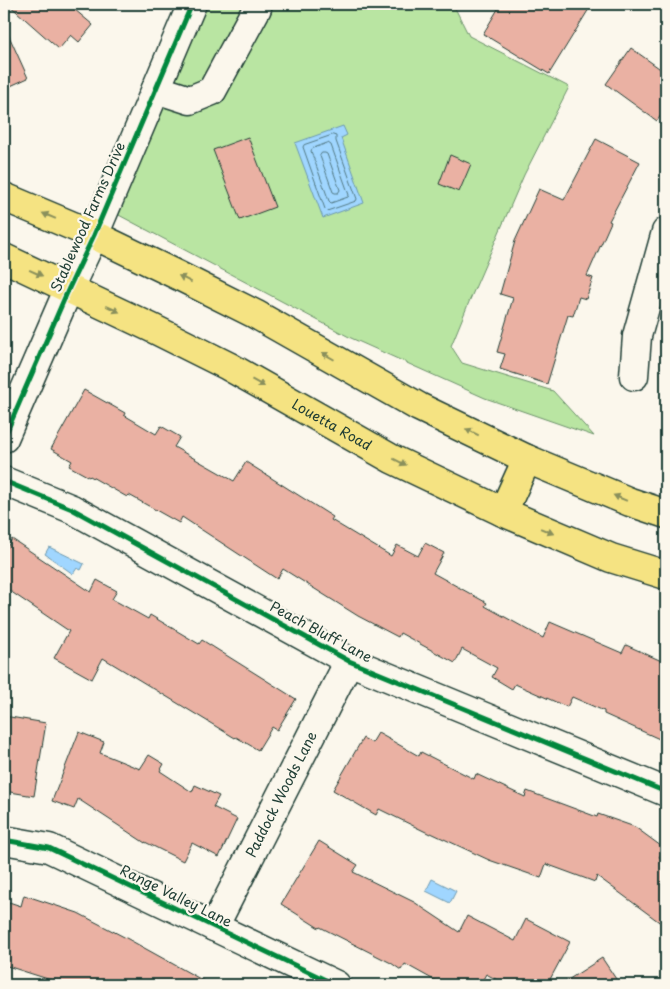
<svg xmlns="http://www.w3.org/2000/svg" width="670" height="989" viewBox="0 0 670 989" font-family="'Playpen Sans',sans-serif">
<rect width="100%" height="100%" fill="#fbf7ec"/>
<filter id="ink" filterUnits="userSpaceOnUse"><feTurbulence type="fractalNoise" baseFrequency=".02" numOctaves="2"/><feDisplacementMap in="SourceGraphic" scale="10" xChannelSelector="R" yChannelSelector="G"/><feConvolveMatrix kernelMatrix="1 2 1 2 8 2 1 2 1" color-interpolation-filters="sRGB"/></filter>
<g filter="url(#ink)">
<path fill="#b9e5a2" stroke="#6c916b" d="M201,4H453L469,36L569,87L524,175L469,302L451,346L462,363L553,391L594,436L485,398L351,338L115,213Z"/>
<g fill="#a0d6ff" stroke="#6c99ae">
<path d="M343,126L347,135L341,138L364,203L323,218L295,143Z"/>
<path d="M49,547L84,564L81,570L77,568L73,574L45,554Z"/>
<path d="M432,879L456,891L450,903L426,891Z"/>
</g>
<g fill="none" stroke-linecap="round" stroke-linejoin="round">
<g stroke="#537a85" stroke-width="1">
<path d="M333,135L336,136V141L357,199L356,201L327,211L325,209L303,147L304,145Z"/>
<path d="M328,143L331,145L349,195L348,197L331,203L329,201L311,151L312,149Z"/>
<path d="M322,153H325L327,154L340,190L338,193H335L333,192L320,156Z"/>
</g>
</g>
<g fill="#eab1a3" stroke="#1f3d34">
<path d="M8,4H68L93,25L79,42L71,35L59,49Z"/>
<path d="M501,4H592L549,74L483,34Z"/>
<path d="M4,25L28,78L4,89Z"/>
<path d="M631,48L666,73V108L657,121L606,84Z"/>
<path d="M248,137L275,207L240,220L213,150Z"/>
<path d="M596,139L640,162L609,221L611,222L587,276L593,278L586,299L579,297L573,316L568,315L547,384L500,369L505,354L497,352L513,298L500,294L515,241L539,189L564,200Z"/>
<path d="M450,155L471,164L459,192L439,184Z"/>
<path d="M84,390L125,413L124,415L156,434L161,426L180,437L174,447L234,481L246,462L333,517L331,520L391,556L397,545L418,556L425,543L444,553L433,573L487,603L485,606L543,638L550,622L622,653L626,645L666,663V742L604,714V711L572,697L567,707L515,684L512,689L492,677L497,668L462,649L455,663L400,633L398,637L358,616L283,569L277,579L182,517L179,523L129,495L127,497L90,476L89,477L69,466L72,461L51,449Z"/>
<path d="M12,539L91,592L97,580L117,591L112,599L148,619L150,615L199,644L202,640L296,699L277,730L272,727L258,750L236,737L235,738L103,658L92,679L54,658L69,631L4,587V552Z"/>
<path d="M4,716L46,723L34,796L4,791Z"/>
<path d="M79,732L104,742L100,753L140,769L149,755L164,764L160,771L192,792L195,785L219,796L213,807L237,819L219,857L192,843L183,861L145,842V843L78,799L74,809L52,801Z"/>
<path d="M378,733L419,756L421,752L474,779L476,774L525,797L527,791L597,817L598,814L635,827L665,849L659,857L666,862V927L597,876L595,882L546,864L541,878L489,860L431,833L430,834L379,809L376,815L333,790L363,738L372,743Z"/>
<path d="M319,841L358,865L353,872L414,902L459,932L467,916L515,941L526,919L570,942L547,985H507L486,974L480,985H443L405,964L401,970L391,963L320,927L319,928L281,904Z"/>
<path d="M24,895L78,913L128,939L211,985H48L51,980L4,965V918L9,902L21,906Z"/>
<path d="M602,958L620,985H560Z"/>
</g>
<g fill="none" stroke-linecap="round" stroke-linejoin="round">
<defs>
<g id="minor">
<path d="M156,89L190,100L212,91L257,8L255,4"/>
<path d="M634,376L637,336L666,232"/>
<path d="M4,438L69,288L94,235L192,4"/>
<path d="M4,481L72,509L349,661L666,792"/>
<path d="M4,840L49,848L336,985"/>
<path id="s1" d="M214,927L349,661"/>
</g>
<g id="major">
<path d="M4,197L94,235L177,275L255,314L419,407L527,459L630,502L666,514"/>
<path id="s2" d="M4,258L152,328L228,366L392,459L503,512L611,558L666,575"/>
<path d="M503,512L527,459"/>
</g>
</defs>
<use href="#minor" stroke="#1f3d34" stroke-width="31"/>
<use href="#major" stroke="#1f3d34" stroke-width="31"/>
<use href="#minor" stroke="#fbf7ec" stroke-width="28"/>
<use href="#major" stroke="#f5e382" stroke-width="28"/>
<defs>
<g id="cycleway">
<path d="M4,438L69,288L94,235L192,4"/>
<path d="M4,481L72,509L349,661L666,792"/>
<path d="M4,840L49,848L336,985"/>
</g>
</defs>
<use href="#cycleway" stroke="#fbf7ec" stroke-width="8"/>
<use href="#cycleway" stroke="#00873e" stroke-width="5"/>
</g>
<defs><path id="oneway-solid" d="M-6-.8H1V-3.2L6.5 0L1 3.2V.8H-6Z" transform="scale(1.25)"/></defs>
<g fill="#8a905b">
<use href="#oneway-solid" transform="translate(49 216) rotate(-157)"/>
<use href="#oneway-solid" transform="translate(36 273) rotate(24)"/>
<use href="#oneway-solid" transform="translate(185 279) rotate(-153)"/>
<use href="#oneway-solid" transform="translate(113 309) rotate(25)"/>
<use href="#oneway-solid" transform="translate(328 356) rotate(-150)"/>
<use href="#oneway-solid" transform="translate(258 383) rotate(29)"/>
<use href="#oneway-solid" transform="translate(472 432) rotate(-154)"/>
<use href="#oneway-solid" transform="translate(400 462) rotate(26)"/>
<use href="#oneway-solid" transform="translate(620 498) rotate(-157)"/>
<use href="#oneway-solid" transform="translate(547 531) rotate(23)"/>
</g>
</g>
<g text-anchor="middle" stroke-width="4.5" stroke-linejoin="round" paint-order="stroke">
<g font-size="14" fill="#1f3d34" stroke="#fbf7ec">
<text transform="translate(88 217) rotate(-66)" y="5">Stablewood Farms Drive</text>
<text dy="5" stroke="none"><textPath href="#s2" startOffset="368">Louetta Road</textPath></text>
<text transform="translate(321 632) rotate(28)" y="5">Peach Bluff Lane</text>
<text dy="5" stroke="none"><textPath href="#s1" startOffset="149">Paddock Woods Lane</textPath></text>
<text transform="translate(176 896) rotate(26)" y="5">Range Valley Lane</text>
</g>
</g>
<rect width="670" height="989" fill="none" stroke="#fbf7ec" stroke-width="20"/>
<rect x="10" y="10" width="650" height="969" fill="none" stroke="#1f3d34" stroke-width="2" filter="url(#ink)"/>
</svg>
